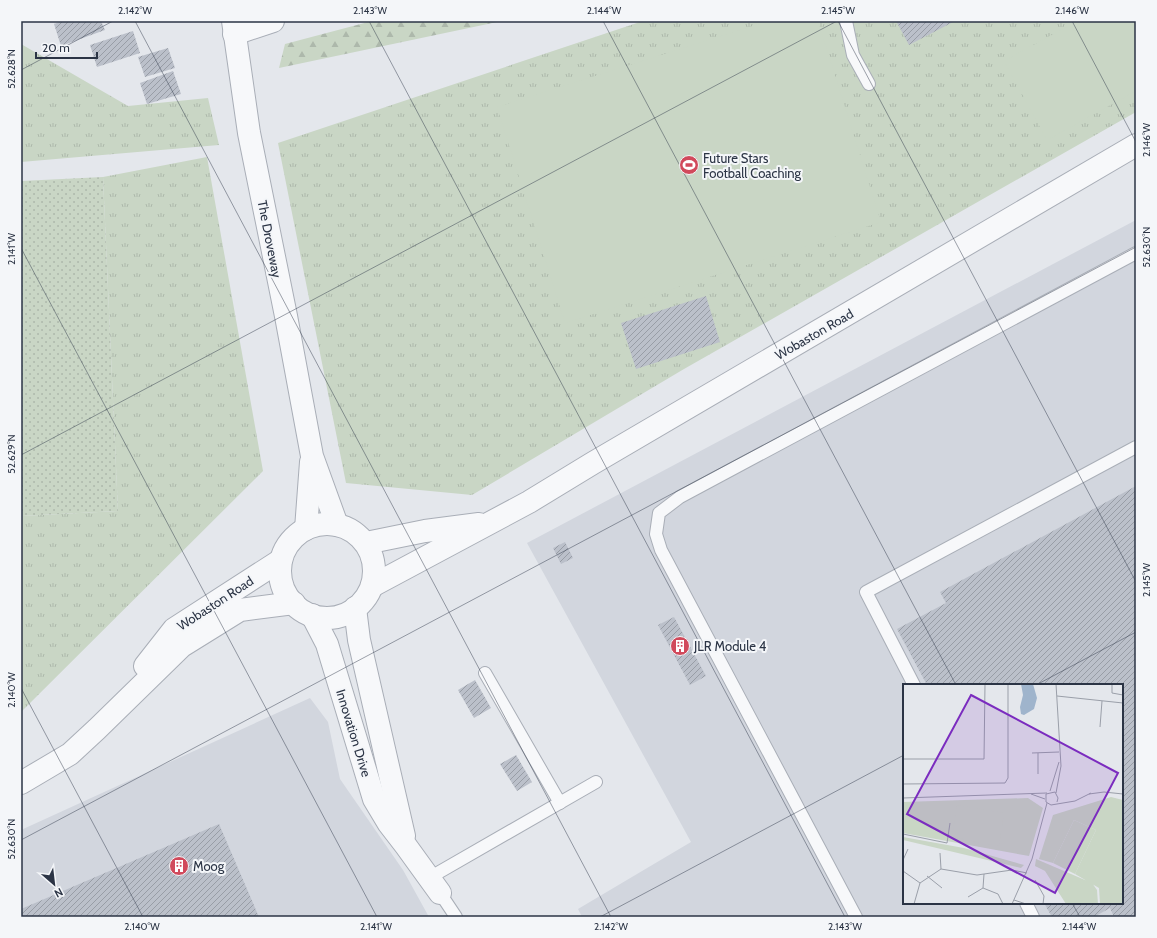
<svg xmlns="http://www.w3.org/2000/svg" width="1157" height="938" viewBox="0 0 1157 938" font-family="Cabin,sans-serif">
<defs>
<pattern id="grass-tufts" width="24" height="20" patternUnits="userSpaceOnUse"><rect width="24" height="20" fill="#c9d6c5"/><path d="M3 7l-1-3M5 7V3M7 7l1-3M15 17l-1-3M17 17v-4M19 17l1-3" fill="none" stroke="#adb8ab"/></pattern>
<pattern id="forest-firs" width="22" height="20" patternUnits="userSpaceOnUse"><rect width="22" height="20" fill="#c9d6c5"/><path d="M5 1l3.5 6h-7zM16 11l3.5 6h-7z" fill="#adb8ab"/></pattern>
<pattern id="garden-dots" width="8" height="8" patternUnits="userSpaceOnUse"><rect width="8" height="8" fill="#c9d6c5"/><path d="M2 2h.1M6 6h.1" fill="none" stroke="#adb8ab" stroke-width="1.8" stroke-linecap="round"/></pattern>
<pattern id="building-hatch" width="6" height="6" patternUnits="userSpaceOnUse"><rect width="6" height="6" fill="#bbc0ca"/><path d="M-1 1l2-2M0 6l6-6M5 7l2-2" fill="none" stroke="#989da6"/></pattern>
</defs>
<rect width="100%" height="100%" fill="#e4e7ec"/>
<g fill="#d2d6de" fill-rule="evenodd">
<path d="M1136,220V917H582L578,909L691,842L527,543ZM904,685H1122V903H904Z"/>
<path d="M310,698L328,722L340,779L403,870L429,917H21V830Z"/>
</g>
<g fill="url(#grass-tufts)">
<path d="M643,21H1136V112L684,369L472,495L346,483L278,143Z"/>
<path d="M21,44L128,106L208,98L219,145L21,162Z"/>
<path d="M207,157L263,471L21,712V516L118,511L103,177Z"/>
</g>
<path fill="url(#forest-firs)" d="M372,21H502L279,68L285,44Z"/>
<path fill="url(#garden-dots)" d="M103,177L118,511L21,516V181Z"/>
<g fill="#c9d6c5">
<path d="M769,21H818L881,222L565,323L497,107Z"/>
<path d="M1077,21H1136V91L1047,140L1004,61Z"/>
</g>
<g fill="url(#building-hatch)">
<path d="M62,21H101L105,30L61,46L54,24Z"/>
<path d="M896,21H955L909,45Z"/>
<path d="M133,31L140,53L97,67L90,45Z"/>
<path d="M168,48L175,68L145,77L138,57Z"/>
<path d="M173,71L181,94L147,104L140,83Z"/>
<path d="M706,296L720,342L636,369L621,323Z"/>
<path d="M1136,486V917H1114L1110,908L1094,917H1052L1044,903H1122V685H927L897,629L946,603L940,592Z"/>
<path d="M565,542L573,558L561,564L553,548Z"/>
<path d="M674,617L706,676L690,685L658,625Z"/>
<path d="M475,680L491,708L474,718L458,690Z"/>
<path d="M516,755L532,782L517,791L500,764Z"/>
<path d="M219,824L259,917H21V909Z"/>
</g>
<g fill="none" stroke-linecap="round" stroke-linejoin="round">
<defs>
<g id="service">
<path d="M846,21L853,55L869,84"/>
<path d="M485,673L560,803"/>
<path d="M914,685L866,592L1136,447"/>
<path d="M429,878L596,782"/>
<path d="M440,893L456,917"/>
<path d="M1026,903L1033,917"/>
<path d="M856,917L661,550L656,534L659,513L680,497L1136,253"/>
</g>
<g id="minor">
<path d="M234,34L273,21"/>
<path d="M355,608L359,640L404,836"/>
<path d="M312,615L327,644L374,799L389,824L406,846L440,893"/>
</g>
<g id="tertiary">
<path d="M233,21L249,133L286,316L312,456L337,525"/>
<circle cx="327" cy="571" r="47"/>
<path d="M306,529L311,462"/>
<path d="M366,543L425,531L479,524"/>
<path d="M372,586L529,502L593,463L1136,145"/>
<path d="M145,666L174,629L281,560"/>
<path d="M21,783L70,754L97,729L182,646L240,610L294,603"/>
</g>
</defs>
<use href="#service" stroke="#a9aeb7" stroke-width="14"/>
<use href="#minor" stroke="#a9aeb7" stroke-width="24"/>
<use href="#tertiary" stroke="#a9aeb7" stroke-width="24"/>
<use href="#service" stroke="#f7f8fa" stroke-width="12"/>
<use href="#minor" stroke="#f7f8fa" stroke-width="22"/>
<use href="#tertiary" stroke="#f7f8fa" stroke-width="22"/>
</g>
<path fill="none" stroke="#2b3445" stroke-width="1" stroke-opacity="0.45" d="M135,21L611,917M369,21L845,917M603,21L956,685M838,21L1136,582M1072,21L1136,142M21,70L113,21M21,248L377,917M21,455L837,21M1036,685L1136,632M21,688L143,917M21,840L1136,247M1072,903L1080,917M600,917L904,755"/>
<defs>
<symbol id="stadium-disc" viewBox="-11 -11 22 22"><circle r="9.5" fill="#d1495b" stroke="#f4f6f9"/><path d="M0-5a6.5 5 0 1 0 0 10a6.5 5 0 1 0 0-10ZM-3.5-1.8h7v3.6h-7Z" fill="#fff"/></symbol>
<symbol id="building-disc" viewBox="-11 -11 22 22"><circle r="9.5" fill="#d1495b" stroke="#f4f6f9"/><path d="M-4-6H4V6H1V3H-1V6H-4ZM-2.5-4.3h1.7v1.8h-1.7ZM.8-4.3h1.7v1.8H.8ZM-2.5-1h1.7V.8h-1.7ZM.8-1h1.7V.8H.8Z" fill="#fff"/></symbol>
</defs>
<g fill-rule="evenodd">
<use href="#stadium-disc" x="678" y="154" width="22" height="22"/>
<use href="#building-disc" x="669" y="635" width="22" height="22"/>
<use href="#building-disc" x="168" y="855" width="22" height="22"/>
</g>
<g text-anchor="middle" stroke-width="4" stroke-linejoin="round" paint-order="stroke">
<g font-size="13" fill="#2b3445" stroke="#f4f6f9" text-anchor="start">
<text x="703" y="163">Future Stars<tspan x="703" dy="15">Football Coaching</tspan></text>
<text x="694" y="651">JLR Module 4</text>
<text x="193" y="871">Moog</text>
</g>
<g font-size="13" fill="#2b3445" stroke="#f4f6f9">
<text transform="translate(270 239) rotate(79)" y="5">The Droveway</text>
<text transform="translate(814 334) rotate(-30)" y="5">Wobaston Road</text>
<text transform="translate(215 603) rotate(-33)" y="5">Wobaston Road</text>
<text transform="translate(354 733) rotate(73)" y="5">Innovation Drive</text>
</g>
</g>
<g transform="translate(903 684)">
<rect width="220" height="220" fill="#e4e7ec"/>
<path d="M208,113L220,116V220H197L196,204L172,190L193,146L171,136L150,179L136,175L150,131ZM125,114L140,124L126,172L0,149V118ZM133,175L189,199L194,206L195,220H163L142,187L132,182Z" fill="#c9d6c5"/>
<path d="M0,153L61,164L121,181L118,184L0,156Z" fill="#c9d6c5"/>
<path d="M171,136L193,146L172,190L150,179Z" fill="#c9d6c5"/>
<path d="M5,120H28V133H5ZM54,121L101,129L96,162L49,153ZM4,137H21V147H5Z" fill="#c9d6c5"/>
<path d="M118,0H130L134,14L131,25L121,31L118,30L117,23L120,11Z" fill="#9fb4cc"/>
<path fill="none" stroke="#9a9fa9" stroke-width="1" d="M153,0L158,82L153,109M209,0V9L220,11M154,12L220,19M197,43L199,17M129,69L156,68M135,69V90M0,75H81L82,0M0,100L102,99L105,94V0M147,107L156,78M128,110L142,115M186,110L201,108L220,110M0,114L144,109M154,118L155,114L152,108L143,110V118L148,121L172,117L188,109M0,150L44,159L47,139M37,169L38,185M0,176L5,165M0,187L17,199M24,192L39,204M132,196L141,212L140,220M80,204L95,210L100,220M65,213L80,204L81,190M111,216L123,220M11,220L17,199L38,185L74,191L109,186L124,189M109,220L129,175L144,119"/>
<path fill="#7b2cbf" fill-opacity="0.15" stroke="#7b2cbf" stroke-width="2" d="M68,11L215,89L152,209L4,130Z"/>
<rect width="220" height="220" fill="none" stroke="#2b3445" stroke-width="2"/>
</g>
<rect width="1157" height="938" fill="none" stroke="#f4f6f9" stroke-width="44"/>
<g transform="translate(54 884) rotate(152)" stroke="#f4f6f9" stroke-width="3" paint-order="stroke">
<path d="M0-3L7 15L0 10L-7 15Z" fill="#2b3445"/>
<text y="-6" font-size="11" font-weight="bold" text-anchor="middle" fill="#2b3445">N</text>
</g>
<path d="M36 52v6h61v-6" fill="none" stroke="#2b3445" stroke-width="2"/>
<text x="42" y="52" font-size="12" fill="#2b3445" stroke="#f4f6f9" stroke-width="3" paint-order="stroke">20 m</text>
<rect x="22" y="22" width="1113" height="894" fill="none" stroke="#2b3445" stroke-width="1.5"/>
<g font-size="10" text-anchor="middle" fill="#2b3445">
<text x="135" y="14">2.142°W</text>
<text x="370" y="14">2.143°W</text>
<text x="604" y="14">2.144°W</text>
<text x="838" y="14">2.145°W</text>
<text x="1072" y="14">2.146°W</text>
<text transform="translate(11 69) rotate(-90)" y="4">52.628°N</text>
<text transform="translate(1146 140) rotate(-90)" y="4">2.146°W</text>
<text transform="translate(1146 247) rotate(-90)" y="4">52.630°N</text>
<text transform="translate(11 249) rotate(-90)" y="4">2.141°W</text>
<text transform="translate(11 454) rotate(-90)" y="4">52.629°N</text>
<text transform="translate(1146 580) rotate(-90)" y="4">2.145°W</text>
<text transform="translate(11 690) rotate(-90)" y="4">2.140°W</text>
<text transform="translate(11 839) rotate(-90)" y="4">52.630°N</text>
<text x="142" y="930">2.140°W</text>
<text x="376" y="930">2.141°W</text>
<text x="611" y="930">2.142°W</text>
<text x="845" y="930">2.143°W</text>
<text x="1079" y="930">2.144°W</text>
</g>
</svg>
